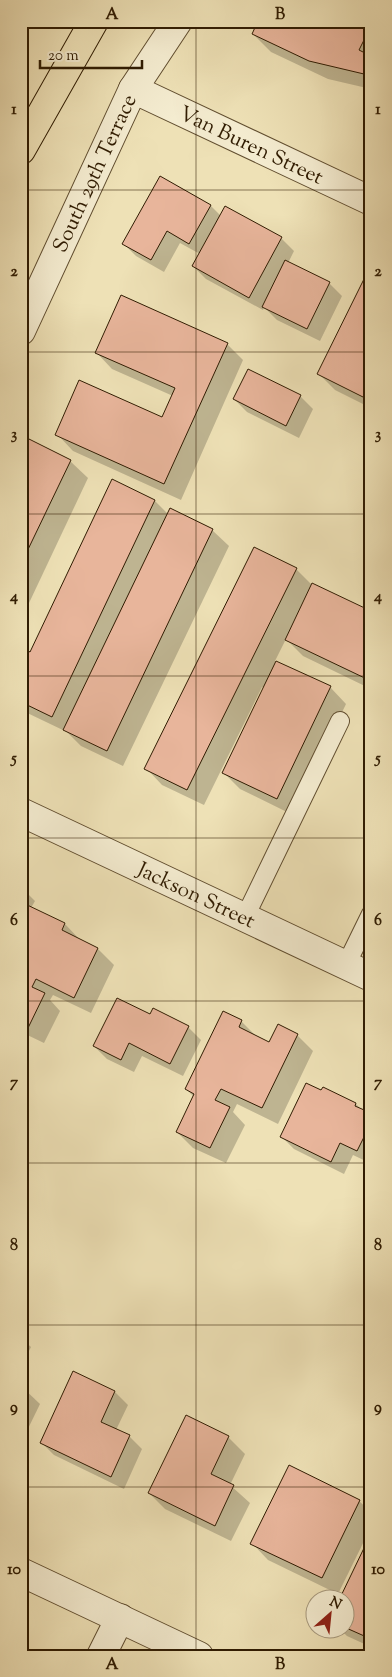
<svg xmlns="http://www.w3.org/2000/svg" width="392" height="1677" viewBox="0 0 392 1677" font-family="'Sorts Mill Goudy',serif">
<rect width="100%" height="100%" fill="#eee1b6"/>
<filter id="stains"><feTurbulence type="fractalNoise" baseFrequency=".004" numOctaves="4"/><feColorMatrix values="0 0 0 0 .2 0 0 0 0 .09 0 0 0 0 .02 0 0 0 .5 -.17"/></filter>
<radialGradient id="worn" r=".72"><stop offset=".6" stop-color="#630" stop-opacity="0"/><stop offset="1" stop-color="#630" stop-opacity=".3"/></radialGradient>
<g fill="#0003">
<path d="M371,21V89L328,79L271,52L253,34Z"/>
<path d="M160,178L211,206L221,216L225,208L281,238L294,251L288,263L329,283L342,296L320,341L277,320L264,307L263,310L206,279L193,266L200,254L180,243L164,272L136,256L124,244Z"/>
<path d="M371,283V408L335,390L319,374Z"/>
<path d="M227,344L243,360L181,500L73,451L57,434L162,419L173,396L112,369L96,352Z"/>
<path d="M300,396L313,409L299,438L247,412L234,399Z"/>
<path d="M21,458L70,461L88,478L21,620Z"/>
<path d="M155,501L168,514L212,530L229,546L123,766L81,746L67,732L21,710V649L31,653Z"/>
<path d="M296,569L312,585L371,612V689L303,656L286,639L275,661L330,687L346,704L293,815L240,789L224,773L264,688L262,687L204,805L162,785L146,768Z"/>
<path d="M21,887L35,901L31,908L65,924L81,941L98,949L114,965L91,1013L53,995L50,1000L60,1011L44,1043L21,1032Z"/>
<path d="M223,1013L241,1021L258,1038L270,1044L297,1035L313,1051L278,1124L237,1104L233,1112L245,1125L226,1163L193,1148L177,1132L194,1097L186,1089Z"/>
<path d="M151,1016L188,1027L201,1040L183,1076L142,1056L134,1072L107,1059L94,1046Z"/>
<path d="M356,1104L362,1110L371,1115L370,1163L353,1155L344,1174L294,1149L281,1136Z"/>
<path d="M21,1338L31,1347L21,1366Z"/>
<path d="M74,1373L115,1392L128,1405L116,1430L129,1436L142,1449L124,1489L54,1455L41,1442Z"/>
<path d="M21,1386L40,1404L22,1441L21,1440Z"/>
<path d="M186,1417L229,1438L245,1454L230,1485L250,1503L231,1541L165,1509L149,1493Z"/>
<path d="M359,1501L371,1512V1527L338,1594L268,1560L252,1543Z"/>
<path d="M371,1550V1647L347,1636L341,1630H344V1600Z"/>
</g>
<g fill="#e8b59b" stroke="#301c02">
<path d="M258,21H371V26L359,50L371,56V60L364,74L309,61L252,34Z"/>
<path d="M160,176L211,205L189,244L167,231L151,260L122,244Z"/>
<path d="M225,206L282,237L249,298L192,266Z"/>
<path d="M285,260L330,282L307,329L262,307Z"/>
<path d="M364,279L371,282V386L365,398L317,374Z"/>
<path d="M121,295L228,343L164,484L55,435L79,380L162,417L175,388L95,353Z"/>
<path d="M248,369L301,395L286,426L233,399Z"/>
<path d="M29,439L71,460L21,564V455Z"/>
<path d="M112,479L155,500L52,717L21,702V647L30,652Z"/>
<path d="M170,508L213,529L107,751L63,730Z"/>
<path d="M254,547L297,568L187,790L144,769Z"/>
<path d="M312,583L371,611V681L285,640Z"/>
<path d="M276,661L331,686L277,799L222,773Z"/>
<path d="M21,902L65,923L62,930L98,948L74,998L36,979L32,987L45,993L28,1028L21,1025Z"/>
<path d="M117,998L150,1014L153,1008L189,1026L170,1064L129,1043L121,1060L93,1046Z"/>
<path d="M223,1011L242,1020L239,1027L269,1042L278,1024L298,1034L262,1108L221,1089L215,1100L230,1107L210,1148L176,1132L194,1094L185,1089Z"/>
<path d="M306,1083L321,1090L323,1087L356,1103L355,1106L371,1113V1123L357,1151L340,1143L331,1162L280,1137Z"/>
<path d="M73,1371L115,1391L101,1422L130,1435L111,1477L40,1443Z"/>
<path d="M186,1415L229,1436L211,1474L234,1485L215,1526L148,1493Z"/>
<path d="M289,1465L360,1500L322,1578L250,1544Z"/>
<path d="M365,1546L371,1549V1639L344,1627V1600H339Z"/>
<path d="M21,1648L30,1652L28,1656H21Z"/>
</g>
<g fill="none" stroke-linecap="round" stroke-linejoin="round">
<defs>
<g id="lane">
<path d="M245,917L340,721"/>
<path d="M346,965L371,914"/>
</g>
<g id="street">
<path id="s1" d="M133,89L371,201"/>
<path id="s2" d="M21,331L133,89L178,21"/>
<path id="s3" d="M21,812L371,977"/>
<path d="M21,1572L199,1656"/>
<path d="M101,1656L120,1618"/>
</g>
<path id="highway" d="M21,150L94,21"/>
</defs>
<use href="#lane" stroke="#604d2f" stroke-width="20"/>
<use href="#street" stroke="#604d2f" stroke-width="30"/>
<use href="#highway" stroke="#301c02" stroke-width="30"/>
<use href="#lane" stroke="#f4ecd0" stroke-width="18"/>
<use href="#street" stroke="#f4ecd0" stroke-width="28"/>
<use href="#highway" stroke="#eee1b6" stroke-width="28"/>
</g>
<path fill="none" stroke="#301c02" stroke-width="1" stroke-opacity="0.55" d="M196,21V1656M21,190H371M21,352H371M21,514H371M21,676H371M21,838H371M21,1001H371M21,1163H371M21,1325H371M21,1487H371"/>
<g text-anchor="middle" stroke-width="4" stroke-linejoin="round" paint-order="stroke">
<g font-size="21" fill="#301c02" stroke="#f4ecd0">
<text dy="7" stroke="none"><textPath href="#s1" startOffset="131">Van Buren Street</textPath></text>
<text dy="7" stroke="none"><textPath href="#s2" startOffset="174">South 29th Terrace</textPath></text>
<text dy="7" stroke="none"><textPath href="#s3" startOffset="194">Jackson Street</textPath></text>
</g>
</g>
<rect width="392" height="1677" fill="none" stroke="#eee1b6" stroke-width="55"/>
<g transform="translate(330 1614) rotate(27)"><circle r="24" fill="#f4ecd0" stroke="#a6997e"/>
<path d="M0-4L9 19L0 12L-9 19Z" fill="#8f2418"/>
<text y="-8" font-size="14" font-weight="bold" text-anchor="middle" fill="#301c02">N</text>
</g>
<path d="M40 60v8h102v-8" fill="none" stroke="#301c02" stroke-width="2.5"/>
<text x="48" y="60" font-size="15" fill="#301c02" stroke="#f4ecd0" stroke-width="4" paint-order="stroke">20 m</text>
<rect x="28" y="28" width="336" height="1622" fill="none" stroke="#301c02" stroke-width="2"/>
<g font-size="16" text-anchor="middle" font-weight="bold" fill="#301c02">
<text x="112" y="19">A</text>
<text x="280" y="19">B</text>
<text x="14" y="114">1</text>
<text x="378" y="114">1</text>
<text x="14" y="276">2</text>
<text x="378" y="276">2</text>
<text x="14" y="439">3</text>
<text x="378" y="439">3</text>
<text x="14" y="601">4</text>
<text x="378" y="601">4</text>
<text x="14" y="763">5</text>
<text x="378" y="763">5</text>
<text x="14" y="925">6</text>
<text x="378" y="925">6</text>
<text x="14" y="1087">7</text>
<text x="378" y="1087">7</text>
<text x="14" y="1250">8</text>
<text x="378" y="1250">8</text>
<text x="14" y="1412">9</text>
<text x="378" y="1412">9</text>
<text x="14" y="1574">10</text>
<text x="378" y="1574">10</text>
<text x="112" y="1669">A</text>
<text x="280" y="1669">B</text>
</g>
<rect width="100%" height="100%" filter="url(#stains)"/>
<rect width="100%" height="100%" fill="url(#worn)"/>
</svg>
